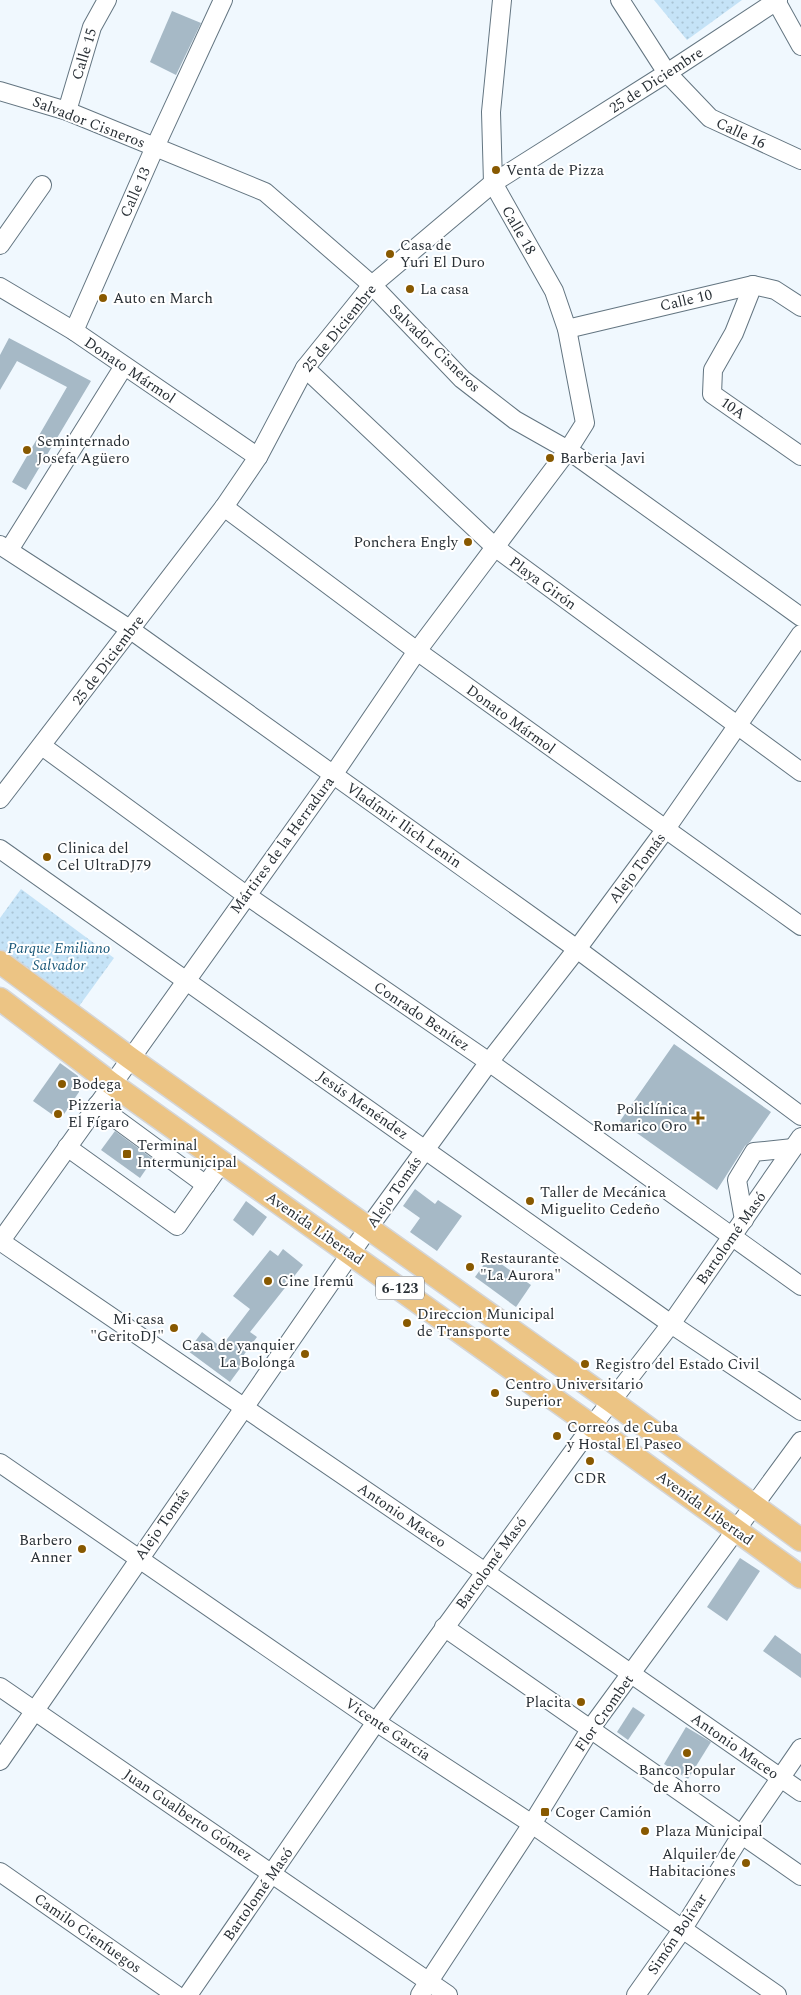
<svg xmlns="http://www.w3.org/2000/svg" width="801" height="1995" viewBox="0 0 801 1995" font-family="Spectral,serif">
<defs>
<pattern id="green-dots" width="8" height="8" patternUnits="userSpaceOnUse" patternTransform="scale(1.25)"><rect width="8" height="8" fill="#c5e3f7"/><path d="M2 2h.1M6 6h.1" fill="none" stroke="#a9c3d4" stroke-width="1.8" stroke-linecap="round"/></pattern>
</defs>
<rect width="100%" height="100%" fill="#f0f8fe"/>
<g fill="url(#green-dots)">
<path d="M654,0H742L687,40Z"/>
<path d="M21,889L114,958L77,1009L0,953V918Z"/>
</g>
<g fill="#a6b9c6">
<path d="M172,11L201,23L176,75L150,62Z"/>
<path d="M9,338L91,381L26,490L12,482L67,387L17,361L0,390V355Z"/>
<path d="M674,1044L771,1112L750,1142L745,1146L717,1190L620,1121Z"/>
<path d="M60,1063L78,1076L79,1092L60,1120L33,1101Z"/>
<path d="M115,1131L153,1159L140,1178L101,1150Z"/>
<path d="M415,1189L435,1204L438,1200L462,1216L437,1251L410,1232L420,1218L403,1206Z"/>
<path d="M246,1201L267,1217L253,1236L233,1220Z"/>
<path d="M283,1249L303,1265L250,1332L257,1337L240,1360L244,1363L230,1382L188,1351L202,1332L221,1347L250,1309L233,1296L270,1250L278,1256Z"/>
<path d="M490,1256L531,1285L516,1307L475,1277Z"/>
<path d="M740,1558L760,1571L727,1621L707,1607Z"/>
<path d="M775,1635L801,1654V1678L763,1651Z"/>
<path d="M633,1707L645,1715L628,1740L617,1732Z"/>
<path d="M686,1727L711,1742L688,1779L664,1764Z"/>
</g>
<g fill="none" stroke-linecap="round" stroke-linejoin="round">
<defs>
<g id="minor">
<path d="M620,0L667,73L710,118L801,160"/>
<path d="M776,1L801,46"/>
<path d="M0,91L67,111L265,192L372,285L462,379L515,420L568,450L801,617"/>
<path d="M67,111L92,27L107,0"/>
<path d="M0,245L42,185"/>
<path d="M753,285L734,333L713,370L712,394L801,456"/>
<path d="M0,287L74,331L258,457"/>
<path d="M567,329L753,285L775,290L801,307"/>
<path d="M74,331L155,147L223,0"/>
<path d="M305,368L496,548L801,772"/>
<path d="M224,507L417,651L801,926"/>
<path d="M0,545L131,630L577,949L801,1116"/>
<path d="M9,550L124,366"/>
<path d="M42,746L246,895L489,1062L801,1286"/>
<path d="M0,799L224,507L258,457L305,368L372,285L493,183L667,73L778,0"/>
<path d="M0,849L671,1324L801,1411"/>
<path d="M97,1105L206,1185"/>
<path d="M67,1147L177,1226L222,1162"/>
<path d="M744,1220L737,1180L754,1152L793,1148"/>
<path d="M0,1241L485,1572L801,1792"/>
<path d="M0,1242L333,775L417,651L568,450L585,423L567,329L554,291L493,183L491,112L502,0"/>
<path d="M0,1463L376,1722L532,1824L777,1995"/>
<path d="M444,1627L801,1876"/>
<path d="M0,1687L448,1995"/>
<path d="M0,1761L369,1227L489,1062L577,949L665,830L801,634"/>
<path d="M0,1872L176,1995"/>
<path d="M188,1995L376,1722L592,1426L671,1324L801,1137"/>
<path d="M420,1995L532,1824L591,1728L801,1441"/>
<path d="M636,1995L682,1930L742,1834L801,1748"/>
</g>
<g id="major">
<path d="M0,962L130,1058L611,1401L801,1540"/>
<path d="M0,999L112,1084L592,1426L801,1577"/>
</g>
</defs>
<use href="#minor" stroke="#637581" stroke-width="20"/>
<use href="#major" stroke="#d4d5d7" stroke-width="25"/>
<use href="#minor" stroke="#fff" stroke-width="18"/>
<use href="#major" stroke="#ecc484" stroke-width="22"/>
</g>
<g fill="#885900" stroke="#fff" stroke-width="2">
<circle cx="496" cy="170" r="5"/>
<circle cx="390" cy="254" r="5"/>
<circle cx="410" cy="289" r="5"/>
<circle cx="103" cy="298" r="5"/>
<circle cx="27" cy="450" r="5"/>
<circle cx="550" cy="458" r="5"/>
<circle cx="468" cy="542" r="5"/>
<circle cx="47" cy="857" r="5"/>
<circle cx="62" cy="1084" r="5"/>
<circle cx="58" cy="1114" r="5"/>
<path d="M695.5 1110.5h5v5h5v5h-5v5h-5v-5h-5v-5h5z"/>
<rect x="122" y="1149" width="10" height="10" rx="2.5"/>
<circle cx="530" cy="1201" r="5"/>
<circle cx="470" cy="1267" r="5"/>
<circle cx="268" cy="1281" r="5"/>
<circle cx="407" cy="1323" r="5"/>
<circle cx="174" cy="1328" r="5"/>
<circle cx="305" cy="1354" r="5"/>
<circle cx="585" cy="1364" r="5"/>
<circle cx="495" cy="1393" r="5"/>
<circle cx="557" cy="1436" r="5"/>
<circle cx="590" cy="1461" r="5"/>
<circle cx="82" cy="1549" r="5"/>
<circle cx="581" cy="1702" r="5"/>
<circle cx="687" cy="1753" r="5"/>
<rect x="540" y="1807" width="10" height="10" rx="2.5"/>
<circle cx="645" cy="1831" r="5"/>
<circle cx="746" cy="1863" r="5"/>
</g>
<g text-anchor="middle" stroke-width="4" stroke-linejoin="round" paint-order="stroke">
<rect fill="#fff" stroke="#686d72" stroke-width="1" x="376" y="1276.5" width="48" height="23" rx="4"/>
<g font-size="14" font-weight="bold" fill="#282f35">
<text x="400" y="1293">6-123</text>
</g>
<g font-size="15" fill="#282f35" stroke="#fff">
<text transform="translate(84 54) rotate(-73)" y="5">Calle 15</text>
<text transform="translate(656 80) rotate(-33)" y="5">25 de Diciembre</text>
<text transform="translate(89 122) rotate(21)" y="5">Salvador Cisneros</text>
<text transform="translate(741 133) rotate(25)" y="5">Calle 16</text>
<text transform="translate(135 192) rotate(-66)" y="5">Calle 13</text>
<text transform="translate(519 230) rotate(60)" y="5">Calle 18</text>
<text transform="translate(686 300) rotate(-13)" y="5">Calle 10</text>
<text transform="translate(339 328) rotate(-51)" y="5">25 de Diciembre</text>
<text transform="translate(435 348) rotate(44)" y="5">Salvador Cisneros</text>
<text transform="translate(130 370) rotate(34)" y="5">Donato Mármol</text>
<text transform="translate(733 408) rotate(35)" y="5">10A</text>
<text transform="translate(543 583) rotate(36)" y="5">Playa Girón</text>
<text transform="translate(108 660) rotate(-53)" y="5">25 de Diciembre</text>
<text transform="translate(511 719) rotate(36)" y="5">Donato Mármol</text>
<text transform="translate(404 825) rotate(35)" y="5">Vladímir Ilich Lenin</text>
<text transform="translate(282 845) rotate(-54)" y="5">Mártires de la Herradura</text>
<text transform="translate(637 868) rotate(-53)" y="5">Alejo Tomás</text>
<text transform="translate(422 1016) rotate(34)" y="5">Conrado Benítez</text>
<text transform="translate(363 1105) rotate(35)" y="5">Jesús Menéndez</text>
<text transform="translate(394 1192) rotate(-55)" y="5">Alejo Tomás</text>
<text transform="translate(315 1228) rotate(35)" y="5">Avenida Libertad</text>
<text transform="translate(731 1238) rotate(-55)" y="5">Bartolomé Masó</text>
<text transform="translate(705 1508) rotate(36)" y="5">Avenida Libertad</text>
<text transform="translate(402 1515) rotate(34)" y="5">Antonio Maceo</text>
<text transform="translate(162 1524) rotate(-55)" y="5">Alejo Tomás</text>
<text transform="translate(491 1563) rotate(-54)" y="5">Bartolomé Masó</text>
<text transform="translate(604 1713) rotate(-55)" y="5">Flor Crombet</text>
<text transform="translate(388 1729) rotate(34)" y="5">Vicente García</text>
<text transform="translate(735 1746) rotate(35)" y="5">Antonio Maceo</text>
<text transform="translate(188 1815) rotate(34)" y="5">Juan Gualberto Gómez</text>
<text transform="translate(258 1894) rotate(-55)" y="5">Bartolomé Masó</text>
<text transform="translate(88 1933) rotate(35)" y="5">Camilo Cienfuegos</text>
<text transform="translate(677 1934) rotate(-56)" y="5">Simón Bolívar</text>
</g>
<g font-size="15" fill="#282f35" stroke="#fff" text-anchor="start">
<text x="506" y="175">Venta de Pizza</text>
<text x="400" y="250">Casa de<tspan x="400" dy="17">Yuri El Duro</tspan></text>
<text x="420" y="294">La casa</text>
<text x="113" y="303">Auto en March</text>
<text x="37" y="446">Seminternado<tspan x="37" dy="17">Josefa Agüero</tspan></text>
<text x="560" y="463">Barberia Javi</text>
<text x="458" y="547" text-anchor="end">Ponchera Engly</text>
<text x="57" y="853">Clinica del<tspan x="57" dy="17">Cel UltraDJ79</tspan></text>
<text x="72" y="1089">Bodega</text>
<text x="68" y="1110">Pizzeria<tspan x="68" dy="17">El Fígaro</tspan></text>
<text x="687" y="1114" text-anchor="end">Policlínica<tspan x="687" dy="17">Romarico Oro</tspan></text>
<text x="137" y="1150">Terminal<tspan x="137" dy="17">Intermunicipal</tspan></text>
<text x="540" y="1197">Taller de Mecánica<tspan x="540" dy="17">Miguelito Cedeño</tspan></text>
<text x="480" y="1263">Restaurante<tspan x="480" dy="17">"La Aurora"</tspan></text>
<text x="278" y="1286">Cine Iremú</text>
<text x="417" y="1319">Direccion Municipal<tspan x="417" dy="17">de Transporte</tspan></text>
<text x="164" y="1324" text-anchor="end">Mi casa<tspan x="164" dy="17">"GeritoDJ"</tspan></text>
<text x="295" y="1350" text-anchor="end">Casa de yanquier<tspan x="295" dy="17">La Bolonga</tspan></text>
<text x="595" y="1369">Registro del Estado Civil</text>
<text x="505" y="1389">Centro Universitario<tspan x="505" dy="17">Superior</tspan></text>
<text x="567" y="1432">Correos de Cuba<tspan x="567" dy="17">y Hostal El Paseo</tspan></text>
<text x="590" y="1483" text-anchor="middle">CDR</text>
<text x="72" y="1545" text-anchor="end">Barbero<tspan x="72" dy="17">Anner</tspan></text>
<text x="571" y="1707" text-anchor="end">Placita</text>
<text x="687" y="1775" text-anchor="middle">Banco Popular<tspan x="687" dy="17">de Ahorro</tspan></text>
<text x="555" y="1817">Coger Camión</text>
<text x="655" y="1836">Plaza Municipal</text>
<text x="736" y="1859" text-anchor="end">Alquiler de<tspan x="736" dy="17">Habitaciones</tspan></text>
</g>
<g font-size="15" font-style="italic" fill="#195778" stroke="#fff">
<text x="59" y="953">Parque Emiliano<tspan x="59" dy="17">Salvador</tspan></text>
</g>
</g>
</svg>
